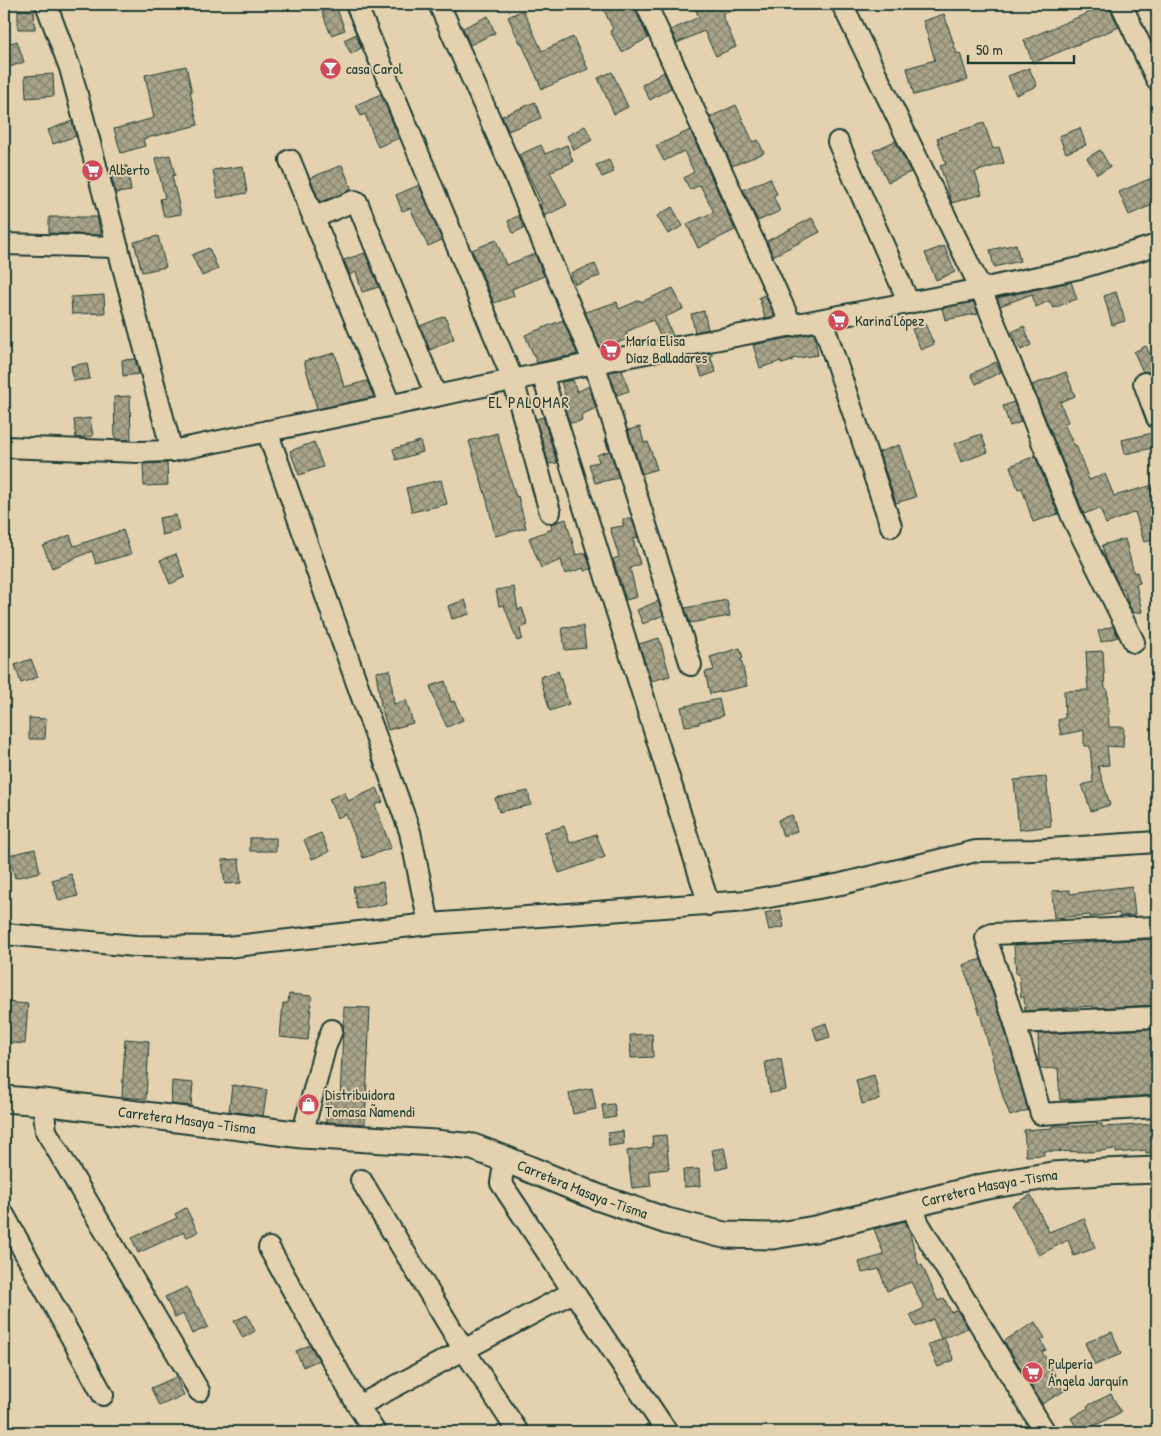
<svg xmlns="http://www.w3.org/2000/svg" width="1161" height="1436" viewBox="0 0 1161 1436" font-family="'Patrick Hand',sans-serif">
<defs>
<pattern id="building-cross-hatch" width="8" height="8" patternUnits="userSpaceOnUse" patternTransform="scale(1.25)"><rect width="8" height="8" fill="#a8a389"/><path d="M0 0l8 8M0 8l8-8" fill="none" stroke="#888671"/></pattern>
</defs>
<rect width="100%" height="100%" fill="#e4d1af"/>
<filter id="ink" filterUnits="userSpaceOnUse"><feTurbulence type="fractalNoise" baseFrequency=".02" numOctaves="2"/><feDisplacementMap in="SourceGraphic" scale="10" xChannelSelector="R" yChannelSelector="G"/><feConvolveMatrix kernelMatrix="1 2 1 2 8 2 1 2 1" color-interpolation-filters="sRGB"/></filter>
<g filter="url(#ink)">
<g fill="url(#building-cross-hatch)" stroke="#1f3d34">
<path d="M601,4H634L635,9L648,38L622,52L610,31L613,29Z"/>
<path d="M693,4H746L747,7L722,14L736,47L716,56L704,31L677,43L671,30L699,17Z"/>
<path d="M1109,4L1110,9L1119,27L1033,63L1024,40Z"/>
<path d="M336,6L345,30L331,35L322,12Z"/>
<path d="M18,9H34L35,29H18Z"/>
<path d="M523,10L542,51L573,37L588,69L542,89L521,42L520,43L508,17Z"/>
<path d="M944,14L957,54L960,53L968,80L914,95L907,68L935,60L923,21Z"/>
<path d="M488,16L495,33L470,45L463,28Z"/>
<path d="M356,34L361,48L351,54L344,40Z"/>
<path d="M17,41L24,62L4,69V45Z"/>
<path d="M186,66L192,92H190L198,125L143,139L145,146L121,153L114,129L154,118L145,75Z"/>
<path d="M1029,68L1037,86L1016,95L1008,76Z"/>
<path d="M612,72L628,107L614,114L598,78Z"/>
<path d="M664,72L671,88L650,100L642,85Z"/>
<path d="M53,74L54,96L26,98L25,76Z"/>
<path d="M381,94L399,138L378,147L365,114L361,116L356,105Z"/>
<path d="M535,102L541,118L508,131L502,116Z"/>
<path d="M736,105L753,142L758,140L764,153L732,166L710,117Z"/>
<path d="M72,121L76,136L53,144L48,130Z"/>
<path d="M984,123L993,149L999,147L1004,163L975,172L982,194L952,203L940,166L946,164L937,138Z"/>
<path d="M585,126L592,140L574,150L567,136Z"/>
<path d="M1080,128L1086,145L1066,153L1059,136Z"/>
<path d="M690,130L735,230L698,248L687,224L714,212L700,185L690,190L684,178L694,172L684,151L664,161L656,146Z"/>
<path d="M895,141L911,172L888,182L873,151Z"/>
<path d="M541,145L545,154L567,145L573,162L553,170V171L550,172L567,205L545,216L540,205L542,204L519,155Z"/>
<path d="M1100,150L1110,167L1097,174L1087,158Z"/>
<path d="M170,155L175,175L172,176L181,214L164,217L160,199L165,198L155,158Z"/>
<path d="M609,160L614,172L602,177L596,165Z"/>
<path d="M342,165L352,190L320,202L310,178Z"/>
<path d="M127,166L131,191L116,193L109,168Z"/>
<path d="M243,166L247,193L218,198L213,170Z"/>
<path d="M1154,177L1157,185V203L1129,215L1119,192Z"/>
<path d="M770,178L777,194L773,196L780,211L758,221L743,190Z"/>
<path d="M419,185L442,240L428,246L410,208L402,211L396,195Z"/>
<path d="M672,207L683,226L668,234L657,216Z"/>
<path d="M519,215L524,228L513,233L508,221Z"/>
<path d="M49,217H97L101,235L49,233Z"/>
<path d="M812,218L820,232L773,256L767,241Z"/>
<path d="M158,236L166,267L142,272L134,242Z"/>
<path d="M496,240L506,265L535,254L544,276L512,289L514,296L494,303L472,250Z"/>
<path d="M1016,244L1020,261L994,267L990,250Z"/>
<path d="M944,246L955,272L936,280L925,253Z"/>
<path d="M209,248L218,269L202,276L192,255Z"/>
<path d="M365,253L379,287L362,292L356,272L350,275L344,260Z"/>
<path d="M595,264L600,276L575,284L571,273Z"/>
<path d="M1071,282L1077,299L1053,308L1049,301L1036,307L1032,294L1000,306L997,298Z"/>
<path d="M673,288L683,309L665,317L673,336L661,338L653,320L626,332L628,339L614,344L615,347L601,350L585,312L617,302L619,309L640,300L641,302Z"/>
<path d="M1116,292L1125,321L1112,325L1104,296Z"/>
<path d="M104,295L105,313L72,314L71,297Z"/>
<path d="M765,295L775,316L765,318L759,297Z"/>
<path d="M974,302L978,314L976,315L975,314L945,320L942,308Z"/>
<path d="M704,311L708,329L695,332L691,314Z"/>
<path d="M445,316L454,339L430,350L420,326Z"/>
<path d="M563,320L577,354L566,357L565,356L537,363L525,335Z"/>
<path d="M925,324L934,344L921,350L912,329Z"/>
<path d="M1024,326L1031,345L1021,350L1012,332Z"/>
<path d="M814,333L818,355L792,359V361L782,364L781,361L760,368L753,345Z"/>
<path d="M1146,346L1157,370V385L1152,374L1146,371L1143,372L1134,352Z"/>
<path d="M335,353L344,387L367,381L374,397L317,409L304,361Z"/>
<path d="M712,353V356H710L716,372L702,377L697,362L698,361L697,355Z"/>
<path d="M135,359L139,374L123,376L122,360Z"/>
<path d="M996,362L1001,372L976,384L971,374Z"/>
<path d="M87,363L90,379L74,381L71,366Z"/>
<path d="M622,370L629,391L617,395L609,372Z"/>
<path d="M1066,372L1075,396L1060,402L1068,422L1064,424L1074,445H1076L1089,480L1105,474L1114,496L1157,484V539L1144,542L1135,512L1106,524L1100,508L1084,514L1032,385Z"/>
<path d="M573,380L577,392L589,386L596,408L581,415L582,421L570,423L565,409L569,408L561,382Z"/>
<path d="M130,396L131,440L115,439L114,397Z"/>
<path d="M1014,402L1021,422L1010,426L1003,406Z"/>
<path d="M543,417L557,463L549,464L536,419Z"/>
<path d="M90,418L93,436L76,438L74,420Z"/>
<path d="M640,427L644,443L648,442L657,469L642,474L628,430Z"/>
<path d="M1157,432V447L1125,454L1122,440Z"/>
<path d="M497,433L516,497L518,496L526,528L495,536L488,504L469,441Z"/>
<path d="M981,434L988,452L961,462L954,444Z"/>
<path d="M605,440H606L619,478L595,483L589,464L599,462L597,455L609,451Z"/>
<path d="M420,441L423,452L396,460L393,449Z"/>
<path d="M314,442L323,467L299,475L290,451Z"/>
<path d="M899,445L916,497L896,503L879,452Z"/>
<path d="M1035,456L1058,514L1033,522L1022,488L1018,489L1010,466Z"/>
<path d="M167,463L168,485L144,486L143,464Z"/>
<path d="M441,480L447,504L412,512L406,488Z"/>
<path d="M176,515L179,531L162,535L159,518Z"/>
<path d="M566,519L576,555L586,553L591,569L584,571V568L565,574L561,560L541,568L529,538L552,529L551,524Z"/>
<path d="M623,519H632L638,537L633,539L640,564L630,568L637,597L626,600L613,559L619,557L610,528L623,526Z"/>
<path d="M123,530L131,554L96,564L92,551L52,568L43,546L70,535L74,546Z"/>
<path d="M1125,539L1134,573L1137,572L1140,583L1136,584L1142,612L1133,613L1127,600L1124,588L1121,589L1106,559L1102,545Z"/>
<path d="M176,554L185,577L170,584L160,560Z"/>
<path d="M514,587L518,610L522,608L528,625L520,628L522,639L517,641L504,605L499,606L496,590Z"/>
<path d="M465,600L470,614L452,619L448,606Z"/>
<path d="M727,600L730,616L690,623L685,608Z"/>
<path d="M658,601L663,615L643,624L637,610Z"/>
<path d="M583,626L586,648L565,650L562,628Z"/>
<path d="M1113,626L1118,637L1101,642L1098,631Z"/>
<path d="M659,638L670,676L651,681L639,644Z"/>
<path d="M740,648L743,658L741,659L747,686L710,694L705,672L714,670L710,657Z"/>
<path d="M1103,651L1105,689H1107L1109,727H1124L1123,747L1107,746L1109,765L1098,766L1110,805L1091,811L1082,785L1093,782L1090,746H1084V730L1061,735L1058,720L1065,718L1064,691L1088,690L1086,652Z"/>
<path d="M31,659L38,677L21,683L15,665Z"/>
<path d="M390,670L394,704L406,700L413,723L388,730L381,706L376,672Z"/>
<path d="M558,671L569,704L550,711L540,677Z"/>
<path d="M445,681L451,702L454,701L463,720L447,727L436,704L430,686Z"/>
<path d="M719,699L723,716L699,722V724L685,726L681,707Z"/>
<path d="M29,718L46,719L45,739H29Z"/>
<path d="M1046,777L1051,826L1019,830L1014,780Z"/>
<path d="M377,788L383,802L375,805L391,848L363,858L346,814L337,818L329,799L345,792L348,801Z"/>
<path d="M528,791L531,805L499,812L495,798Z"/>
<path d="M792,815L797,831L783,836L778,820Z"/>
<path d="M564,826L570,843L596,834L605,857L559,873L544,832Z"/>
<path d="M321,833L329,852L312,859L304,840Z"/>
<rect x="250" y="838" width="26" height="13"/>
<path d="M35,849L40,872L15,878L9,855Z"/>
<path d="M239,859L241,883L225,884L222,860Z"/>
<path d="M71,874L78,896L59,901L52,880Z"/>
<path d="M383,882L387,904L357,909L353,887Z"/>
<path d="M1132,886L1135,915L1120,916L1119,913L1090,917V915L1054,918L1052,891L1070,890V894L1106,889Z"/>
<path d="M780,910L784,927L769,930L765,913Z"/>
<path d="M1157,939V1005L1093,1008V1006L1025,1011L1024,997H1021L1019,974H1016L1014,945L1061,943V945L1093,942Z"/>
<path d="M981,959L1004,1027L1028,1110L1010,1116L1003,1097L981,1017L963,965Z"/>
<path d="M289,994L312,996L308,1040L280,1037L283,1003H288Z"/>
<path d="M4,1002L28,1004L25,1044L4,1042Z"/>
<path d="M344,1007L370,1008L365,1124L326,1122V1099L340,1100Z"/>
<path d="M826,1023L830,1037L817,1041L813,1028Z"/>
<path d="M1157,1029V1095L1060,1100L1058,1068L1040,1069L1039,1064L1038,1034Z"/>
<path d="M652,1034L653,1057L631,1058L630,1035Z"/>
<path d="M125,1039L149,1041L146,1099L122,1097Z"/>
<path d="M781,1059L786,1090L770,1093L765,1062Z"/>
<path d="M874,1075L880,1099L862,1104L856,1080Z"/>
<path d="M172,1081L193,1083L191,1106L171,1104Z"/>
<path d="M232,1085L267,1090L263,1116L229,1111Z"/>
<path d="M592,1088L596,1109L573,1114L569,1093Z"/>
<path d="M614,1104L616,1117L604,1119L602,1105Z"/>
<path d="M1102,1124V1127L1157,1124V1152L1146,1153V1150L1116,1153V1149L1090,1152L1043,1151L1044,1155L1026,1156L1024,1130L1052,1128V1126H1081Z"/>
<path d="M623,1131L624,1144L609,1146L608,1133Z"/>
<path d="M666,1135L669,1169L649,1171L651,1186L632,1188L627,1151L653,1147L652,1136Z"/>
<path d="M724,1148L728,1167L716,1170L712,1150Z"/>
<path d="M699,1169L700,1186L684,1187L683,1170Z"/>
<path d="M1031,1195L1049,1232L1084,1218L1095,1248L1074,1256L1068,1240L1039,1255L1012,1205Z"/>
<path d="M186,1208L198,1232L187,1237L184,1232L138,1253L132,1238L177,1218L175,1214Z"/>
<path d="M905,1221L911,1234H910L919,1266L922,1265L938,1301L944,1298L951,1312L957,1310L968,1328L941,1339L933,1319L916,1327L910,1315L924,1308L911,1282L887,1291L879,1269L862,1273L859,1262L884,1255L874,1229Z"/>
<path d="M187,1287L197,1308L199,1307L208,1327L192,1334L183,1314L175,1318L165,1297Z"/>
<path d="M247,1315L255,1331L243,1338L234,1321Z"/>
<path d="M1035,1322L1045,1338L1041,1340L1046,1350L1042,1352L1064,1391L1042,1404L1004,1341Z"/>
<path d="M1112,1332L1121,1354L1095,1365L1085,1343Z"/>
<path d="M944,1338L954,1360L938,1367L928,1345Z"/>
<path d="M310,1345L319,1360L303,1367L296,1351Z"/>
<path d="M176,1377L184,1395L159,1406L151,1388Z"/>
<path d="M1111,1394L1121,1412L1083,1432H1079L1071,1418L1088,1408L1087,1406Z"/>
</g>
<g fill="none" stroke-linecap="round" stroke-linejoin="round">
<defs>
<g id="minor">
<path d="M46,4L70,68L172,451"/>
<path d="M356,4L513,380L550,512"/>
<path d="M439,4L508,160L594,363L691,665"/>
<path d="M646,4L792,326"/>
<path d="M842,4L981,289L1073,519L1134,642"/>
<path d="M1121,4L1157,80"/>
<path d="M838,142L909,303"/>
<path d="M290,160L390,405"/>
<path d="M313,218L354,201L357,202L436,396"/>
<path d="M4,244L118,247"/>
<path d="M822,320L891,526"/>
<path d="M542,374L709,905"/>
<path d="M1144,383L1157,418"/>
<path d="M267,431L410,832L429,924"/>
<path d="M4,447L139,452L172,451L594,363L981,289L1080,268L1157,245"/>
<path d="M1157,927L992,934L987,936L986,938L1015,1023L1041,1114L1157,1107"/>
<path d="M4,934L135,946L227,947L429,924L747,901L841,884L976,851L1034,850L1157,842"/>
<path d="M1015,1023L1157,1017"/>
<path d="M43,1102L46,1131L199,1391"/>
<path d="M302,1135L325,1048L332,1030"/>
<path d="M505,1159L501,1183L667,1432"/>
<path d="M361,1180L464,1350L518,1432"/>
<path d="M911,1204L919,1224L1045,1432"/>
<path d="M4,1215L103,1395"/>
<path d="M269,1248L358,1406L375,1432"/>
<path d="M358,1406L573,1292"/>
</g>
<g id="major">
<path id="s1" d="M4,1099L43,1102L302,1135L435,1143L473,1147L505,1159L597,1197L667,1221L724,1235L773,1236L815,1229L982,1187L1052,1175L1103,1172L1157,1170"/>
</g>
</defs>
<use href="#minor" stroke="#1f3d34" stroke-width="24"/>
<use href="#major" stroke="#1f3d34" stroke-width="29"/>
<use href="#minor" stroke="#e4d1af" stroke-width="20"/>
<use href="#major" stroke="#e4d1af" stroke-width="25"/>
</g>
</g>
<defs>
<symbol id="bar-disc" viewBox="-11 -11 22 22"><circle r="9.5" fill="#d1495b" stroke="#e4d1af"/><path d="M-6-5H6L.8 .8V4.5H3.5V6h-7V4.5H-.8V.8Z" fill="#fff"/></symbol>
<symbol id="supermarket-disc" viewBox="-11 -11 22 22"><circle r="9.5" fill="#d1495b" stroke="#e4d1af"/><path d="M-6-5.5h2.5l.6 2H6L4.5 2H-2.5L-4.4-4H-6ZM-1.5 3.2a1.3 1.3 0 1 0 .1 0ZM3 3.2a1.3 1.3 0 1 0 .1 0Z" fill="#fff"/></symbol>
<symbol id="shop-disc" viewBox="-11 -11 22 22"><circle r="9.5" fill="#d1495b" stroke="#e4d1af"/><path d="M-5-2.5h2.3a2.7 3.5 0 0 1 5.4 0H5L5.5 6h-11ZM-1.5-2.5h3a1.5 2.3 0 0 0-3 0Z" fill="#fff"/></symbol>
</defs>
<g fill-rule="evenodd">
<use href="#bar-disc" x="318" y="56" width="25" height="25"/>
<use href="#supermarket-disc" x="80" y="158" width="25" height="25"/>
<use href="#supermarket-disc" x="826" y="308" width="25" height="25"/>
<use href="#supermarket-disc" x="598" y="338" width="25" height="25"/>
<use href="#shop-disc" x="296" y="1092" width="25" height="25"/>
<use href="#supermarket-disc" x="1020" y="1360" width="25" height="25"/>
</g>
<g text-anchor="middle" stroke-width="4" stroke-linejoin="round" paint-order="stroke">
<g font-size="15" fill="#1f3d34" stroke="#e4d1af" text-anchor="start">
<text x="346" y="74">casa Carol</text>
<text x="109" y="175">Alberto</text>
<text x="855" y="326">Karina López</text>
<text x="626" y="346">María Elisa<tspan x="626" dy="17">Díaz Balladares</tspan></text>
<text x="325" y="1100">Distribuidora<tspan x="325" dy="17">Tomasa Ñamendi</tspan></text>
<text x="1048" y="1369">Pulpería<tspan x="1048" dy="17">Ángela Jarquín</tspan></text>
</g>
<g font-size="15" fill="#1f3d34" stroke="#e4d1af">
<text dy="5" stroke="none"><textPath href="#s1" startOffset="184">Carretera Masaya -Tisma</textPath></text>
<text dy="5" stroke="none"><textPath href="#s1" startOffset="589">Carretera Masaya -Tisma</textPath></text>
<text dy="5" stroke="none"><textPath href="#s1" startOffset="1009">Carretera Masaya -Tisma</textPath></text>
</g>
<g font-size="16" letter-spacing="1" fill="#1f3d34" stroke="#e4d1af">
<text x="529" y="408">EL PALOMAR</text>
</g>
</g>
<rect width="1161" height="1436" fill="none" stroke="#e4d1af" stroke-width="20"/>
<rect x="10" y="10" width="1141" height="1416" fill="none" stroke="#1f3d34" stroke-width="2" filter="url(#ink)"/>
<path d="M968 55v8h106v-8" fill="none" stroke="#1f3d34" stroke-width="2.5"/>
<text x="976" y="55" font-size="15" fill="#1f3d34" stroke="#e4d1af" stroke-width="4" paint-order="stroke">50 m</text>
</svg>
